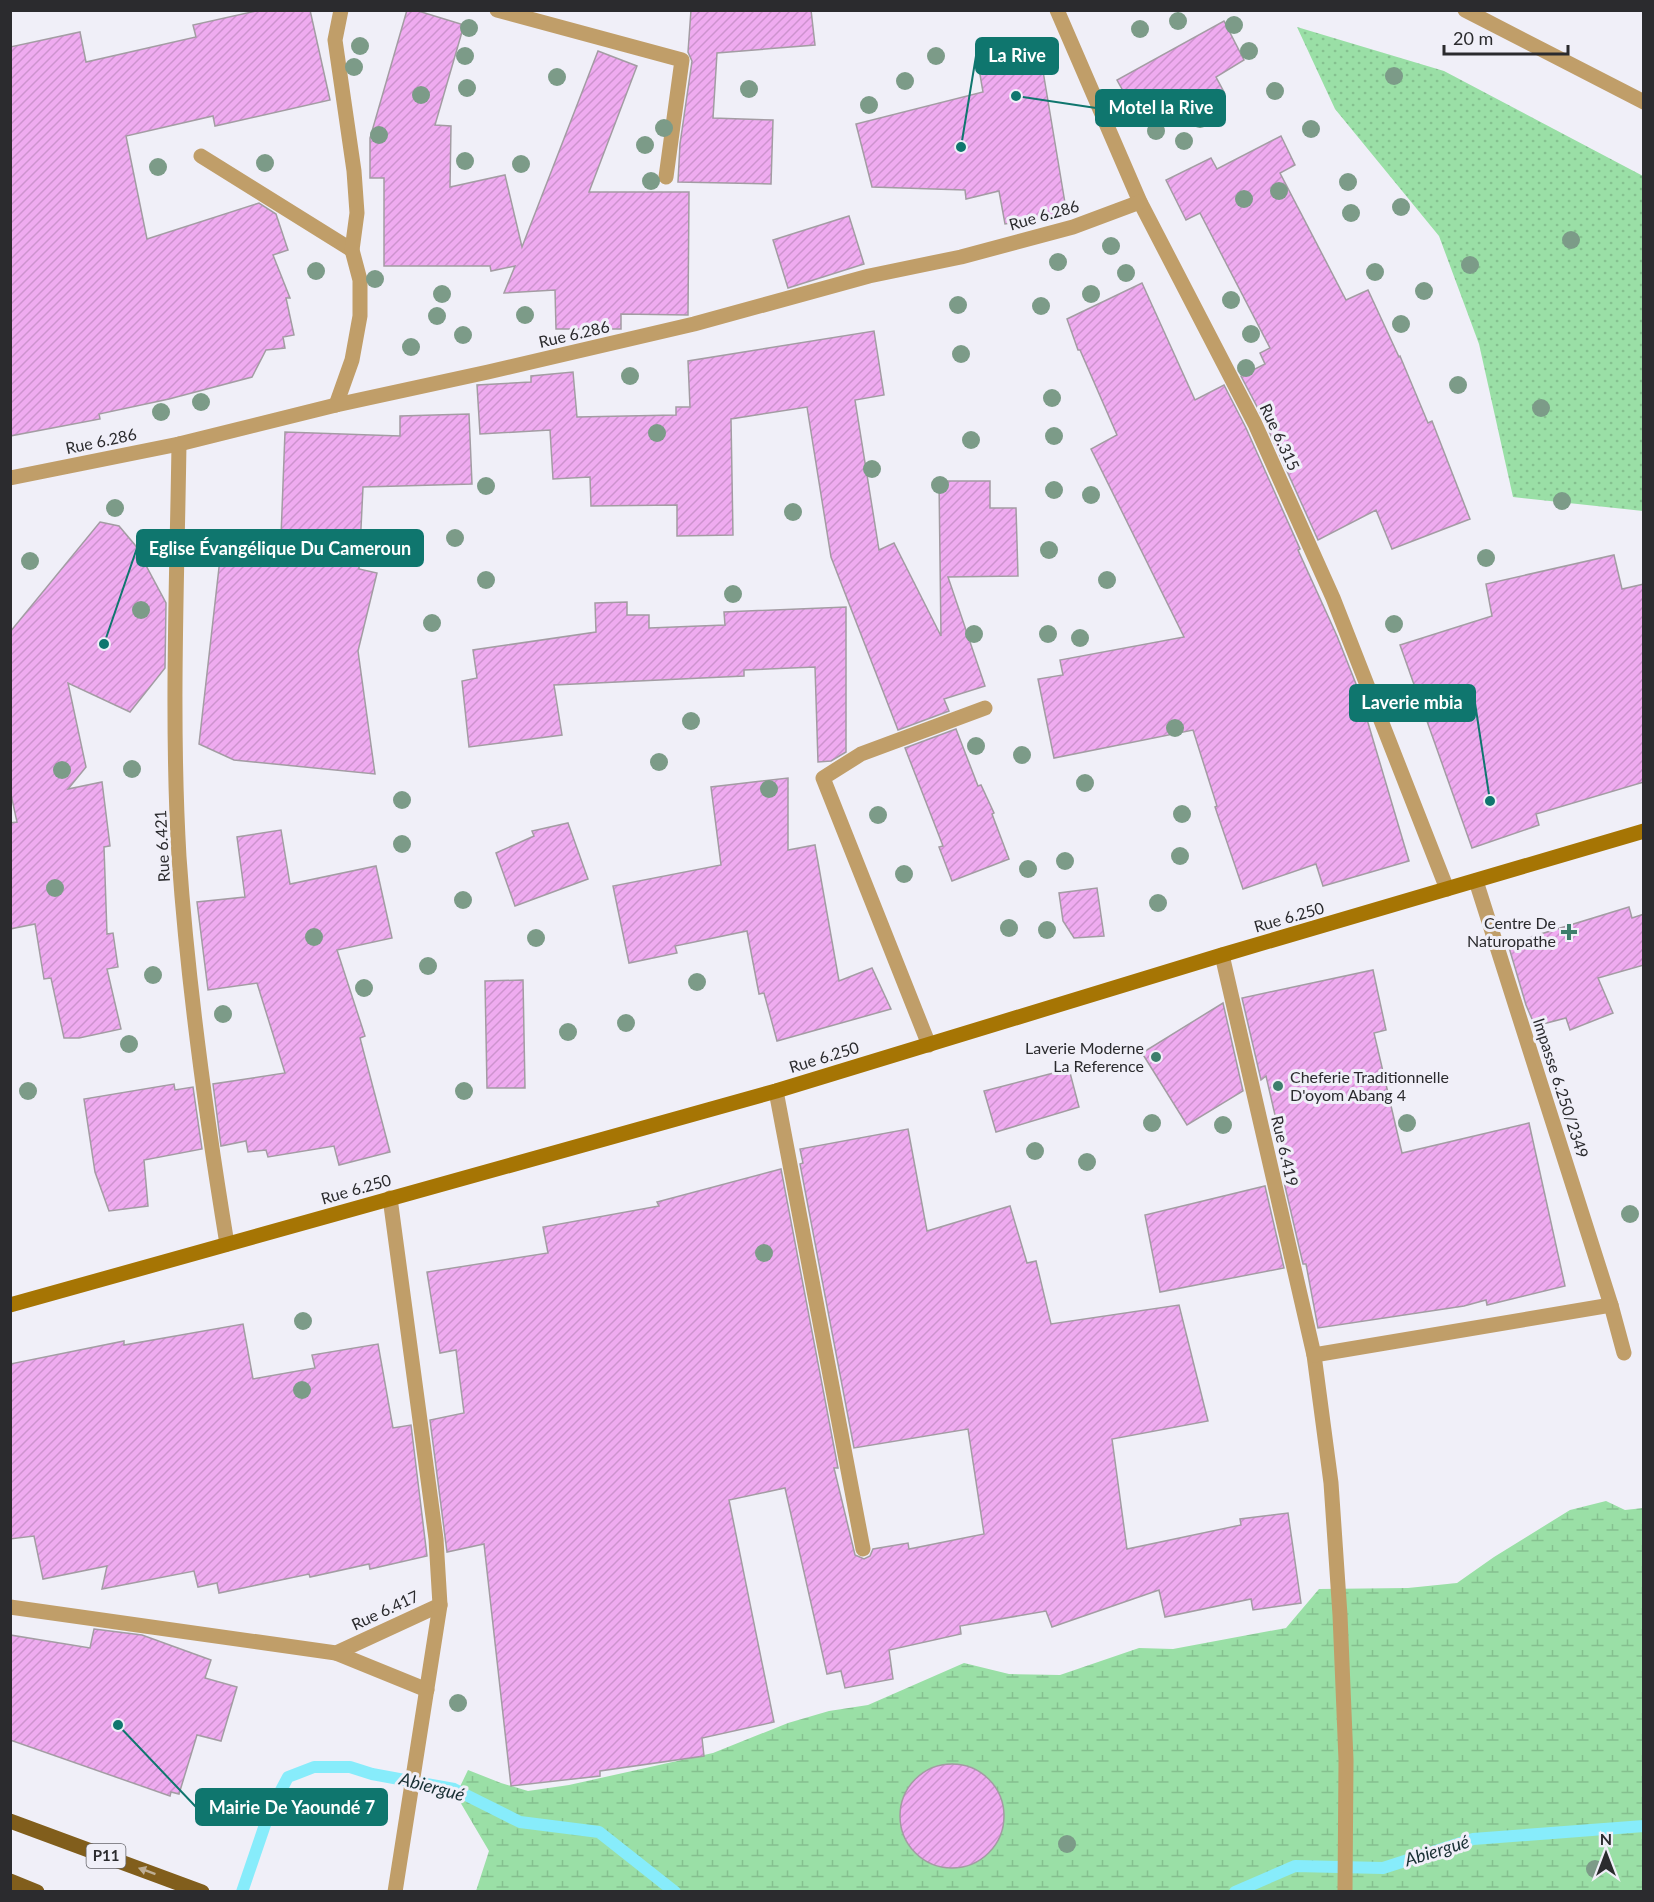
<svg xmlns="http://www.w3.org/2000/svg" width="1654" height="1902" viewBox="0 0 1654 1902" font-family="Lato,sans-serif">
<defs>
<pattern id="grass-dots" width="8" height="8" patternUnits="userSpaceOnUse" patternTransform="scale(1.5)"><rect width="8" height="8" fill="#9adfa6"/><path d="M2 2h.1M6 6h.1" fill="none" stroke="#85c08f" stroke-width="1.8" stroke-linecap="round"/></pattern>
<pattern id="wetland-marsh" width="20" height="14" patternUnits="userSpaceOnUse" patternTransform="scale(1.5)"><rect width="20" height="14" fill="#9adfa6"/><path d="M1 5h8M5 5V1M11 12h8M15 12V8" fill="none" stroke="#85c08f"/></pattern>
<pattern id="building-hatch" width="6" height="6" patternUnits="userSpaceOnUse" patternTransform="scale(1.5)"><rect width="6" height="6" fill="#efabf0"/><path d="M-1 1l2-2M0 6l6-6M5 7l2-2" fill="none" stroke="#cd93ce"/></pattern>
</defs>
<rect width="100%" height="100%" fill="#f0eff8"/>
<path fill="url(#grass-dots)" d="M1297,27L1444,71L1643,176V511L1513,497L1479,344L1439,236L1335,109Z"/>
<path fill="url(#wetland-marsh)" d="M1606,1501L1625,1510L1643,1508V1891H476L489,1851L456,1795L468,1770L501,1783L528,1791L569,1785L713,1753L788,1723L829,1711L868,1705L964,1663L1009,1674L1060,1675L1139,1648L1173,1649L1286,1628L1319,1589L1408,1588L1457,1583L1494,1557L1570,1510Z"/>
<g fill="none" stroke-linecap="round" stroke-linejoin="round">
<g stroke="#87ecfb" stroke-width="12">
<path d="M242,1892L269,1813L288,1777L314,1767H350L372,1774L454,1789L520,1822L599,1832L675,1892"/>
<path d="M1235,1892L1295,1866L1383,1868L1473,1839L1644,1826"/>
</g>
</g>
<g fill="url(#building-hatch)" stroke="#a39ca3" stroke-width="1.5">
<path d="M261,10H310L330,100L215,126L213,116L126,136L147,239L259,203L276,214L288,250L273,255L290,298H286L294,335L283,337L285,348L266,350L252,377L169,399L99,414L100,419L10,436V47L80,32L86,62L196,37L193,25Z"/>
<path d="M407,10H415L464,25L435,125L451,126L450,187L505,175L522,247L598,51L637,66L589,192H689L688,315L621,314V329H556L555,290L504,293L515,266L491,271L490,266H384V178H370V138Z"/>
<path d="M691,10H811L815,45L717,53L713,118L773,120L771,184L678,182L680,144L692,61L688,52Z"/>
<path d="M1224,21L1244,60L1216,77L1224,92L1182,115L1174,99L1137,116L1117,80Z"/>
<path d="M1038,41L1067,215L1005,224L999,191L966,199L965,190L872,187L856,124L983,92L976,51Z"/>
<path d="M1281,136L1295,165L1280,173L1346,300L1368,290L1399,357L1400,356L1428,423L1432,421L1470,519L1392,549L1376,510L1318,540L1264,420L1241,376L1265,364L1260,353L1270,348L1200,213L1186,220L1166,180L1211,158L1217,169Z"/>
<path d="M849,216L864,264L788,288L773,240Z"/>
<path d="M1142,283L1195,400L1224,385L1246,428L1300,549L1298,550L1337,636L1358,689L1409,861L1323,886L1316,864L1243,889L1215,807L1217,806L1193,730L1054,758L1038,679L1063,675L1060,660L1184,637L1091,449L1117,435L1080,350H1078L1067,319Z"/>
<path d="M874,331L884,395L855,400L879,550L894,543L941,636L939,481H990V508H1016L1018,576L948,577L985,686L944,699L949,711L898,730L831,557L807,407L731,419L733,535L677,536V505L591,506L590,477L553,479L550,430L480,434L477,385L531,382V376L573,372L577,417L676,415V407H690L688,361Z"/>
<path d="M469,414L472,484L363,487L359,569L377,573L358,651L375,774L234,760L199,744L221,550L280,563L285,432L400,436V416Z"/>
<path d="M100,522L119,526L135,545L166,603L165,668L130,712L68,683L86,767L68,789L102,782L110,846L104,847L107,934L113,933L118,967L107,969L121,1029L79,1038H64L51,978L44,979L35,924L10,929V823L17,822L10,790V632Z"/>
<path d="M1614,555L1622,589L1644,584V782L1536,814L1539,825L1472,848L1400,645L1492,616L1486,584Z"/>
<path d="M627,602V615H649V628L725,625L724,612L846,607V752L831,761L818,762L815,667L744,670V676L554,685L562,735L469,747L462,681L477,678L473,650L596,632L595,603Z"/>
<path d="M956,729L978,786L981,785L994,813L992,814L1009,859L952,881L939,847L943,846L905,748Z"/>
<path d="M788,778V850L815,845L839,981L872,968L891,1009L777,1041L764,993L759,994L747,931L675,946L677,953L629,963L613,886L721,865L711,787Z"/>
<path d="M568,823L588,879L515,906L496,853L534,836L532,831Z"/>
<path d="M281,830L290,884L376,866L392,938L337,950L365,1036L360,1038L390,1152L339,1165L334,1146L268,1157L266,1150L248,1152L246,1141L221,1146L213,1084L285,1073L257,983L208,990L197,902L245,897L237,837Z"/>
<path d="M1097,888L1104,936L1074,938L1063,921L1059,893Z"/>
<path d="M1629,907L1632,918L1644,914V965L1598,978L1613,1013L1570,1030L1566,1018L1535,1026L1526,1005L1508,944Z"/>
<path d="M1373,970L1386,1030L1374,1033L1402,1153L1529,1123L1565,1286L1487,1305L1486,1300L1464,1306L1318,1328L1306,1264H1303L1284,1182L1290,1180L1266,1076L1261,1080L1242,998Z"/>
<path d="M523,980L525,1088H487L485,981Z"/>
<path d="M1223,1003L1243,1091L1187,1125L1142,1053Z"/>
<path d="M1069,1069L1079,1107L996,1132L984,1091Z"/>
<path d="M174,1084L175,1090L193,1087L202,1149L144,1160L148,1206L109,1211L95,1172L84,1099Z"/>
<path d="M908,1129L927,1231L1010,1206L1027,1263L1036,1261L1051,1324L1179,1305L1208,1421L1112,1439L1127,1549L1241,1525L1240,1519L1288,1513L1301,1603L1253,1610L1251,1599L1165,1617L1159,1590L1052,1627L1046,1611L960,1626L961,1634L889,1650L893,1679L845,1688L841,1671L827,1674L785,1488L729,1500L774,1722L702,1738L704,1756L600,1771V1776L511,1786L484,1544L447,1552L430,1420L464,1413L456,1350L440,1353L427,1272L548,1253L543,1227L659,1206L657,1202L781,1169L838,1468H834L855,1555L864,1559L870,1556L873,1549L908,1543L909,1549L984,1534L968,1429L854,1448L800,1164L803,1163L800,1149Z"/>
<path d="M1265,1186L1284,1268L1160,1292L1145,1215Z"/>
<path d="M243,1324L253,1379L315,1368L312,1355L378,1344L393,1428L411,1425L427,1556L370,1569L369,1564L310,1577L309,1574L219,1593L217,1583L198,1587L194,1571L102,1589L107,1566L43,1579L34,1536L10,1539V1364L124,1341V1345Z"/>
<path d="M94,1629L142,1635L211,1660L205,1678L237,1687L221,1741L197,1735L179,1794L171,1792L170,1796L10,1740V1635L90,1648Z"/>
<circle cx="952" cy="1816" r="52"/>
</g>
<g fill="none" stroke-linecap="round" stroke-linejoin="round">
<g stroke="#c09e69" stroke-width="15">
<path d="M497,10L682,60L666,177"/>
<path d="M1057,10L1140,202L1255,424L1333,598L1447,889"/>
<path d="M1465,10L1644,102"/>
<path d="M201,156L352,250"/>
<path d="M336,405L352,360L360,316V280L352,250L357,213L354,171L335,40L341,10"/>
<path d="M179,444C177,581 171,720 179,857C188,987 206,1116 227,1244"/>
<path d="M10,478L179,444L336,405L488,372L694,324L869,276L961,257L1073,227L1140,202"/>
<path d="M1476,881L1611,1305L1624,1353"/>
<path d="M1222,955L1314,1355L1331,1483L1340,1615L1346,1760L1345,1892"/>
<path d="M929,1045L823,778L861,754L985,708"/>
<path d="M776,1091L863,1549"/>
<path d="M1314,1355L1611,1305"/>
<path d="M10,1607L336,1653L440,1605L436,1539L390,1198"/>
<path d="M336,1653L427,1690"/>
<path d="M395,1892L440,1605"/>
</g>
<path stroke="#a67504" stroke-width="15" d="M10,1305L776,1091L1222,955L1644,831"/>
<g stroke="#815e1c" stroke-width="15">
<path d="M10,1821L202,1892"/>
<path d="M10,1881L37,1892"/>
</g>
</g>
<g fill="#7c9b88">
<circle cx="1178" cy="21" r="9"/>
<circle cx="1234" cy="25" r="9"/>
<circle cx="469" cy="28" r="9"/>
<circle cx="1140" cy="29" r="9"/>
<circle cx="360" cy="46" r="9"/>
<circle cx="1249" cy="51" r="9"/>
<circle cx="465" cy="56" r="9"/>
<circle cx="936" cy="56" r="9"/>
<circle cx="354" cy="67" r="9"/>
<circle cx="1394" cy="76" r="9"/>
<circle cx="557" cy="77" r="9"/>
<circle cx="905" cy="81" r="9"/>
<circle cx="467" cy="88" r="9"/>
<circle cx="749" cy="89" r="9"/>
<circle cx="1275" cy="91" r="9"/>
<circle cx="421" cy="95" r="9"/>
<circle cx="869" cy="105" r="9"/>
<circle cx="1200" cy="119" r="9"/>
<circle cx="664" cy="128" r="9"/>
<circle cx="1311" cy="129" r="9"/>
<circle cx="1156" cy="131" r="9"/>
<circle cx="379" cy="135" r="9"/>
<circle cx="1184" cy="141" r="9"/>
<circle cx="645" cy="145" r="9"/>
<circle cx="465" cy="161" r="9"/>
<circle cx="265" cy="163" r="9"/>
<circle cx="521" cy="164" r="9"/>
<circle cx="158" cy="167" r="9"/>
<circle cx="651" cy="181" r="9"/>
<circle cx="1348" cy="182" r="9"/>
<circle cx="1279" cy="191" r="9"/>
<circle cx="1244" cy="199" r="9"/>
<circle cx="1401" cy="207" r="9"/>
<circle cx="1351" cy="213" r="9"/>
<circle cx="1571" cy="240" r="9"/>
<circle cx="1111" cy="246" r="9"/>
<circle cx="1058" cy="262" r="9"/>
<circle cx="1470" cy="265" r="9"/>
<circle cx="316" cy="271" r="9"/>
<circle cx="1375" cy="272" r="9"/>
<circle cx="1126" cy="273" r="9"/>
<circle cx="375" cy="279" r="9"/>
<circle cx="1424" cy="291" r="9"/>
<circle cx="442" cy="294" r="9"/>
<circle cx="1091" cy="294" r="9"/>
<circle cx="1231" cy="300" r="9"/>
<circle cx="958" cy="305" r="9"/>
<circle cx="1041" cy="306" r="9"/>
<circle cx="525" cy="315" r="9"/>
<circle cx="437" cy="316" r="9"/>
<circle cx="1401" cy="324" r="9"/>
<circle cx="1251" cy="334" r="9"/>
<circle cx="463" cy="335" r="9"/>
<circle cx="411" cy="347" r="9"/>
<circle cx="961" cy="354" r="9"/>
<circle cx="1246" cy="368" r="9"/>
<circle cx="630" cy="376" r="9"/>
<circle cx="1458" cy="385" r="9"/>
<circle cx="1052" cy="398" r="9"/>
<circle cx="201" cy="402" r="9"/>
<circle cx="1541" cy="408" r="9"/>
<circle cx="161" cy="412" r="9"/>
<circle cx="657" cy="433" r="9"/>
<circle cx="1054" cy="436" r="9"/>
<circle cx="971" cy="440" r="9"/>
<circle cx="872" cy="469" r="9"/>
<circle cx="940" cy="485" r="9"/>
<circle cx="486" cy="486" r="9"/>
<circle cx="1054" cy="490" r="9"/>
<circle cx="1091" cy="495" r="9"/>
<circle cx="1562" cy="501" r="9"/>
<circle cx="115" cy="508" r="9"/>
<circle cx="793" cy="512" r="9"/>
<circle cx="455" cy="538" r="9"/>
<circle cx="1049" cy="550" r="9"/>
<circle cx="1486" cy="558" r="9"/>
<circle cx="30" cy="561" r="9"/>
<circle cx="486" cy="580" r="9"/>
<circle cx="1107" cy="580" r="9"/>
<circle cx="733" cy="594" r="9"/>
<circle cx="141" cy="610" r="9"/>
<circle cx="432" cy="623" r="9"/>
<circle cx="1394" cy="624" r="9"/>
<circle cx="974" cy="634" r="9"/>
<circle cx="1048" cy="634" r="9"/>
<circle cx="1080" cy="638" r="9"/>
<circle cx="691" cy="721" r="9"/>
<circle cx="1175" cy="728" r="9"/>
<circle cx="976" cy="746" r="9"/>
<circle cx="1022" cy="755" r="9"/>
<circle cx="659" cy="762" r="9"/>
<circle cx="132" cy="769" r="9"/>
<circle cx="62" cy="770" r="9"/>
<circle cx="1085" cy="783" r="9"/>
<circle cx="769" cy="789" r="9"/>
<circle cx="402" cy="800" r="9"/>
<circle cx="1182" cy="814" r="9"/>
<circle cx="878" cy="815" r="9"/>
<circle cx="402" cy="844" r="9"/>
<circle cx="1180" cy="856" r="9"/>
<circle cx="1065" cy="861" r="9"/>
<circle cx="1028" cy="869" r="9"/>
<circle cx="904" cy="874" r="9"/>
<circle cx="55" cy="888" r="9"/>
<circle cx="463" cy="900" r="9"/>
<circle cx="1158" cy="903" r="9"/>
<circle cx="1009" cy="928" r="9"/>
<circle cx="1047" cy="930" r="9"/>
<circle cx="314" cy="937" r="9"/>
<circle cx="536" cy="938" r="9"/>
<circle cx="428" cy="966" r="9"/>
<circle cx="153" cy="975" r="9"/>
<circle cx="697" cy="982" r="9"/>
<circle cx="364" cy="988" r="9"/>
<circle cx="223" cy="1014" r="9"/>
<circle cx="626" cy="1023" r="9"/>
<circle cx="568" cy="1032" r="9"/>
<circle cx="129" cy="1044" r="9"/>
<circle cx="28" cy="1091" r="9"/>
<circle cx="464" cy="1091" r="9"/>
<circle cx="1152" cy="1123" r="9"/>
<circle cx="1407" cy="1123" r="9"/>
<circle cx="1223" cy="1125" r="9"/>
<circle cx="1035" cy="1151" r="9"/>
<circle cx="1087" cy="1162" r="9"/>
<circle cx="1630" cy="1214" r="9"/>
<circle cx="764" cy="1253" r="9"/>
<circle cx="303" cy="1321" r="9"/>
<circle cx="302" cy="1390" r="9"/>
<circle cx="458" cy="1703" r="9"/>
<circle cx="1067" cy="1844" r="9"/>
<circle cx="1595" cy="1869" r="9"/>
</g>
<defs><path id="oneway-solid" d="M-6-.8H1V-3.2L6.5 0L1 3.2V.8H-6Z" transform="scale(1.5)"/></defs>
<use fill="#beae95" href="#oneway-solid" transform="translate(147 1871) rotate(-160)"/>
<g fill="#3d7e6c" stroke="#f0eff8" stroke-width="2">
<path d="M1566 923h6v6h6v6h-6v6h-6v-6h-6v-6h6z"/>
<circle cx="1156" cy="1057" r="6"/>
<circle cx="1278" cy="1086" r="6"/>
</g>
<g text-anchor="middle" stroke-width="6" stroke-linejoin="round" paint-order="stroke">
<rect fill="#f0eff8" stroke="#66666b" stroke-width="1.5" x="86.5" y="1844" width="39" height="24" rx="4.5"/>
<g font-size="15" font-weight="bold" fill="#2b2b2e">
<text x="106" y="1861">P11</text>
</g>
<g font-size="16" fill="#2b2b2e" stroke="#f0eff8">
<text transform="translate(1044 215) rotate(-16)" y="6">Rue 6.286</text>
<text transform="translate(574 334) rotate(-13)" y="6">Rue 6.286</text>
<text transform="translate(1280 437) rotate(65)" y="6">Rue 6.315</text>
<text transform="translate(101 441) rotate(-12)" y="6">Rue 6.286</text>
<text transform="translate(162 846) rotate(-93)" y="6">Rue 6.421</text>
<text transform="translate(1289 917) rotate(-16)" y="6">Rue 6.250</text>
<text transform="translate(824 1057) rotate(-17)" y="6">Rue 6.250</text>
<text transform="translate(1561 1088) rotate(72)" y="6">Impasse 6.250/2349</text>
<text transform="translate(1285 1151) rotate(77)" y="6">Rue 6.419</text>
<text transform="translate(356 1189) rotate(-16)" y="6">Rue 6.250</text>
<text transform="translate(385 1610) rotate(-25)" y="6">Rue 6.417</text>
</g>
<g font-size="16" fill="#2b2b2e" stroke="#f0eff8" text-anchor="end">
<text x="1556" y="929">Centre De<tspan x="1556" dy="18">Naturopathe</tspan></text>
<text x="1144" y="1054">Laverie Moderne<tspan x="1144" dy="18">La Reference</tspan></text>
<text x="1290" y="1083" text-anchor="start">Cheferie Traditionnelle<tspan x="1290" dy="18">D'oyom Abang 4</tspan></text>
</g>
<g font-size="18" font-style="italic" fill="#182f33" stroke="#f0eff8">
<text transform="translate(432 1787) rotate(15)" y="6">Abiergué</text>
<text transform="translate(1437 1851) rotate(-17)" y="6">Abiergué</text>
</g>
</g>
<path fill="none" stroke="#0f766e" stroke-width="2" d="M961 147L976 56M1016 96L1096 108M104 644L137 548M1490 801L1475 703M118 1725L196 1807"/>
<g fill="#0f766e" stroke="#f0eff8" stroke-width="2">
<circle cx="961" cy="147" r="6"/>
<circle cx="1016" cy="96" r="6"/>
<circle cx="104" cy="644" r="6"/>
<circle cx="1490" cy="801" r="6"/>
<circle cx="118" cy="1725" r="6"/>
</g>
<g fill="#0f766e" stroke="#0f766e" stroke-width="2">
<rect x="976" y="38" width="82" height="36" rx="6"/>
<rect x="1096" y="90" width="129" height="36" rx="6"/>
<rect x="137" y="530" width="286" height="36" rx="6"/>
<rect x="1350" y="685" width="125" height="36" rx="6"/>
<rect x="196" y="1789" width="191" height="36" rx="6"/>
</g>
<g font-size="18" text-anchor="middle" font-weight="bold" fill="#fff">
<text x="1017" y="62">La Rive</text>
<text x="1161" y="114">Motel la Rive</text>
<text x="280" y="555">Eglise Évangélique Du Cameroun</text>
<text x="1412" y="709">Laverie mbia</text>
<text x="292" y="1814">Mairie De Yaoundé 7</text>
</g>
<rect width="1654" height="1902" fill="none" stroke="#2b2b2e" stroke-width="24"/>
<g transform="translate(1606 1854)" stroke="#f0eff8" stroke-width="4.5" paint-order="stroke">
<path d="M0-4.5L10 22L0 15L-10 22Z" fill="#2b2b2e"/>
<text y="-9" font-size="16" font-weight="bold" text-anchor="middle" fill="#2b2b2e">N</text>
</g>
<path d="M1444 45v9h124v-9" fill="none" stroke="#2b2b2e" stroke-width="3"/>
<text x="1453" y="45" font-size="18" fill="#2b2b2e" stroke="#f0eff8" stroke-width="4.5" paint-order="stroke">20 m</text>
</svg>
